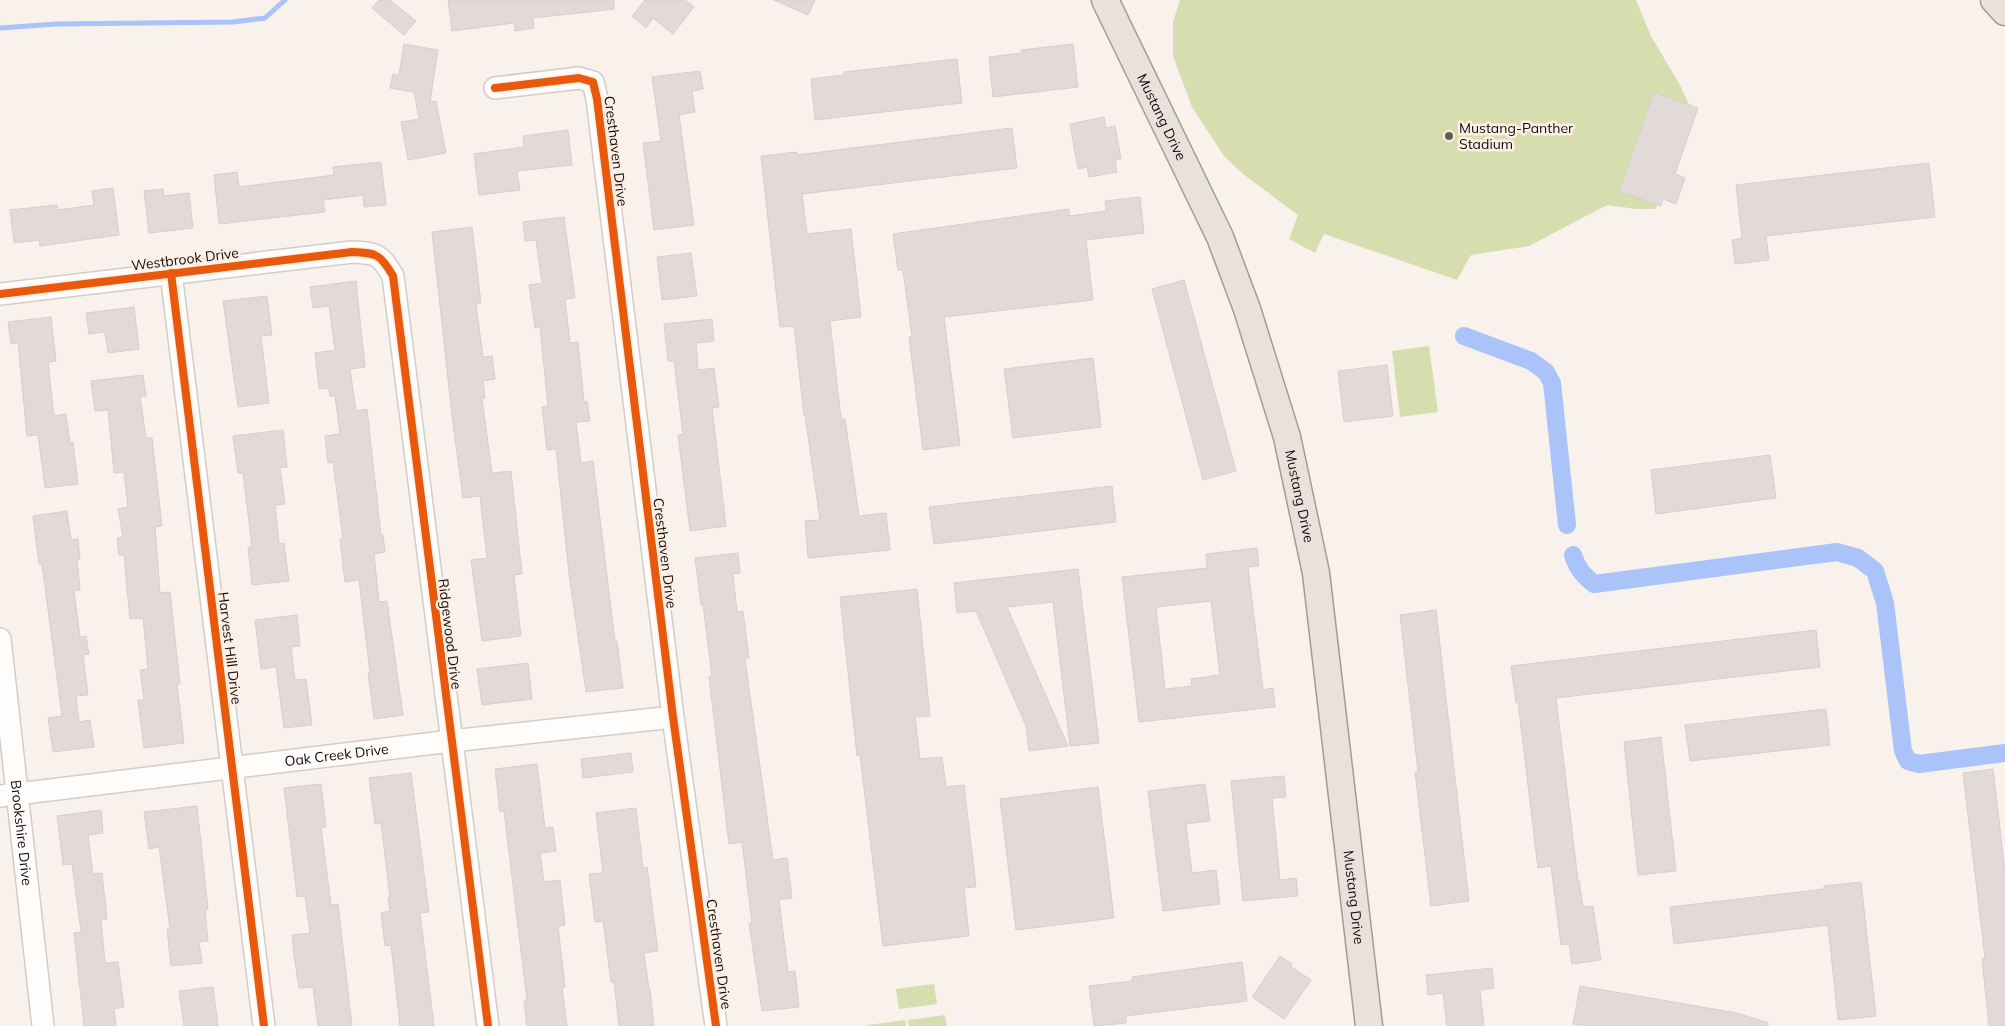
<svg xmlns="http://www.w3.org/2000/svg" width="2005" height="1026" viewBox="0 0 2005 1026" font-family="Mulish,sans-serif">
<rect width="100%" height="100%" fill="#f8f1ec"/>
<g fill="#d6deaf">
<path d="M1180,0H1636L1651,36L1680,85L1694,115L1666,193L1655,209H1636L1607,205L1529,246L1471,255L1457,280L1324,234L1315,253L1289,239L1298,215L1243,174L1224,156L1192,107L1173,56V22Z"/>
<path d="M1429,346L1438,412L1400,417L1392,351Z"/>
<path d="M934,984L937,1004L899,1009L896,989Z"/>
<path d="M945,1015L947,1026H909L908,1020Z"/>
<path d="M905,1020L906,1026H868V1025Z"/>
</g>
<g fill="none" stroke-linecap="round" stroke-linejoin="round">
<path stroke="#aac3f9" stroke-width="5" d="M0,28L56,24L233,22L265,18L285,0"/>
<g stroke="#aac3f9" stroke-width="18">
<path d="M1464,336L1531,361L1546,372L1552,383L1567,525"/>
<path d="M1573,555C1577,568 1583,575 1594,584L1837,552L1858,558L1875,571L1885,603L1903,751L1908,761L1919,764L2005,753"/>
</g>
</g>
<g fill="#e1dad6" stroke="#d6cfcb" fill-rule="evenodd">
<path d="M379,0H390L416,21L404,35L372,8Z"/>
<path d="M448,0H614V9L533,18L534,28L515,31L514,23L452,31Z"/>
<path d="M645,0H685L694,7L673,34L653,18L646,28L632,16Z"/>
<path d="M774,0H815L808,15Z"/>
<path d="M404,44L438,50L430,102L436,101L446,153L408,160L401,122L419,119L414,92L390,88L393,74L399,75Z"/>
<path d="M1073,44L1078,87L993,97L989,57L1022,53L1021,50Z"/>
<path d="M957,59L962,103L815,120L811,79L844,75V72Z"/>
<path d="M700,71L703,89L692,91L695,112L679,115L694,225L654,230L643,143L661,141L652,77Z"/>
<path d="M1654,92L1698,108L1675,174L1685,178L1676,204L1663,199L1661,206L1619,191Z"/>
<path d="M1104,117L1106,128L1115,126L1121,159L1115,160L1117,172L1089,177L1087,167L1078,169L1070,124Z"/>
<path d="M1012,128L1017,168L802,194L807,234L851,229L861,317L830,321L841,419H845L859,516L886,513L890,550L808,558L805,521L820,520L805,415H804L794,326L780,327L761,156L797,152V155Z"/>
<path d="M568,130L572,165L517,171L520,190L479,195L474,154L524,147L523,136Z"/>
<path d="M381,162L386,205L364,207L363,195L323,200L325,212L219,224L214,175L237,172L239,187L334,175L333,167Z"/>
<path d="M1929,163L1935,217L1766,236L1769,260L1735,264L1732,240L1742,238L1736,185Z"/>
<path d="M113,188L119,235L40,246L39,240L14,243L10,210L57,205L58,210L94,205L92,191Z"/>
<path d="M163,189L164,196L189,193L193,228L149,233L144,191Z"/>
<path d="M1140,197L1144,233L1086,240L1093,300L944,317L960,445L923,450L909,337H912L903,270H898L893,234L1069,209V216L1106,211L1105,201Z"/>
<path d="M564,217L575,298L565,299L570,343L578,342L584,402L587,401L590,421L576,422L581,463L593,461L615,641H617L623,688L586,692L569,574L556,449L547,450L542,407L548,406L540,327L535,328L529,285L542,283L536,240L525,241L523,222Z"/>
<path d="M472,227L481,303L476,304L483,357L492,356L495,379L483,381L485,398L482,399L492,473L511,471L522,574L514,575L521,636L482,641L471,560L487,558L480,496L463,498L452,416L432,232Z"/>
<path d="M691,253L697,296L662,300L657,257Z"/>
<path d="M1184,280L1236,471L1203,480L1152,289Z"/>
<path d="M356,281L365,367L350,369L356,411L367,409L381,535H383L385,552L374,554L379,602L387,601L403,715L374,719L368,673H370L359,580L345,582L340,539H343L333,462L328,463L325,436L340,434L335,396H330L329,388L319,389L315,353L335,350L329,306L313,308L310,287Z"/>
<path d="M267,296L272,335L261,336L269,403L238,407L223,301Z"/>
<path d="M134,307L139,349L108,353L105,332L89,334L86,313Z"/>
<path d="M51,317L56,361L48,362L54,416L66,414L70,443L73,442L78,484L45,488L38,435L27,436L18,343L11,344L8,322Z"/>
<path d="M712,319L714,341L696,343L698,370L714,368L719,407L712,408L726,526L690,531L678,435L683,434L674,361H668L664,324Z"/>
<path d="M1093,358L1101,427L1013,438L1004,369Z"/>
<path d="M1387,365L1393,416L1344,422L1338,371Z"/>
<path d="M143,375L146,396H140L146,438H152L162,526L155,527L160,593L170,592L180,684H177L184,743L144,748L138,700H144L140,670L148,669L143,618L130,619L124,555H119L117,538L123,537L118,509L128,507L124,472L114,473L108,410L95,411L91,381Z"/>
<path d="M283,430L287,467L280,468L285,504L275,505L279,544L284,543L289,581L252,585L248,547H252L243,473H238L233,436Z"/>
<path d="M1770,455L1776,498L1656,514L1651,470Z"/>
<path d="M1112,486L1116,522L934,544L929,507Z"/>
<path d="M67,511L71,540L78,539L80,559H77L80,590L74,591L80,637L86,636L89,654L83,655L88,695L76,696L79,722L90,720L94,747L53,752L48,718L62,716L42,564H39L33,516Z"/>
<path d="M1257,548L1259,566L1248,567L1263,690L1273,688L1275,707L1139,722L1122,577L1207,568L1206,554ZM1211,601L1220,675L1191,679L1192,686L1165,689L1156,607Z"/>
<path d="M738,553L740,573L733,574L737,612L743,611L749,658L745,659L773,860L787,858L792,898L779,900L788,972L795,971L799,1007L762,1011L749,923H752L742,842L729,844L709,677H712L703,604L701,605L695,558Z"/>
<path d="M1078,569L1099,743L1070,746L1053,602L1007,607L1068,746L1029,751L1026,726L976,611L957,613L954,583Z"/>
<path d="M917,589L930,716L915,717L920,759L942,757L946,787L964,785L976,887L964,888L969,936L883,946L860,755L857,756L840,597Z"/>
<path d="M1436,610L1469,901L1431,906L1415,772H1418L1400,615Z"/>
<path d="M297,615L300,646L291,647L295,680L306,679L312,725L284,728L276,667L261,669L255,620Z"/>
<path d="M1816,630L1820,667L1556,698L1578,880H1579L1583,907L1593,906L1601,960L1572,964L1569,944L1561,945L1551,866L1538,868L1518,702L1516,703L1511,666Z"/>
<path d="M528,663L532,699L482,705L477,669Z"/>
<path d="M1826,709L1830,745L1690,761L1685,725Z"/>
<path d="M1661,737L1676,871L1638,875L1624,742Z"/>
<path d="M631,753L633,772L583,778L581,759Z"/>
<path d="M537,764L545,828L553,827L556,851L540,853L544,882L560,880L565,925L558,926L565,987H562L567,1026H527L524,1001H527L504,811L500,812L495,769Z"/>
<path d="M1993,769L2005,871V1026H1989L1982,959L1985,958L1963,773Z"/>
<path d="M411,773L429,912L420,913L434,1026H400L391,945L385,946L381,913L390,911L388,898H390L381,823L375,824L369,778Z"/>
<path d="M1284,776L1286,797L1272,798L1280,880L1296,878L1298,896L1243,901L1231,781Z"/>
<path d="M321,784L326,827H321L331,905L338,904L352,1026H318L313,987L299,988L294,955L292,935L310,933L305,896L297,897L284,788Z"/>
<path d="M1205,784L1210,821L1186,824L1192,873L1216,870L1220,904L1163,911L1148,791Z"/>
<path d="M1098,787L1114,918L1016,930L1000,799Z"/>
<path d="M197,806L208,909L205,910L208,941L199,942L202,963L171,966L167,929H170L159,847L149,849L144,812Z"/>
<path d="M636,808L643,868L647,867L658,951L644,953L649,989H650L654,1026H619L614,982H611L603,921L595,922L589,874L603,873L596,813Z"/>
<path d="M101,810L103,833L88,835L93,874L102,873L107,919H101L105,963L118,962L124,1007L114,1009L116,1026H84L74,933L81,932L72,864L63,865L57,816Z"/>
<path d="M1861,882L1876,1016L1838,1020L1828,925L1674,944L1670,907L1824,889V886Z"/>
<path d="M1280,956L1292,964L1290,966L1311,980L1284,1019L1252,997Z"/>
<path d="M1242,962L1247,1001L1126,1016V1023L1094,1026L1089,986L1132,981V977Z"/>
<path d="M1492,968L1494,988L1480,990L1484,1026H1447L1443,993L1428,995L1426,975Z"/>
<path d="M1580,986L1737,1013L1768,1023V1026H1588L1573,1024Z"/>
<path d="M213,987L218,1026H184L179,991Z"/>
</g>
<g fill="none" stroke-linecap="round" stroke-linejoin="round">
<defs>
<g id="minor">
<path d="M495,88L579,78L593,82L597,99L673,717L716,1026"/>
<path d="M171,273L264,1026"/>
<path d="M0,294L352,252C377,253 380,254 393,276L488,1026"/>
<path id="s1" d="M0,639L43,1026"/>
<path id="s2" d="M0,796L451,741L673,717"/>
</g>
<g id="major">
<path id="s3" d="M1105,0L1220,237L1247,309L1287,437L1316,573L1369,1026"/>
<path d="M1994,0L2005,12"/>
</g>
</defs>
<use href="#minor" stroke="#d3cdc8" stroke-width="24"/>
<use href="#major" stroke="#a9998e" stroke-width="29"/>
<use href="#minor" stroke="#fefdfc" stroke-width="21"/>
<use href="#major" stroke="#e9e1dc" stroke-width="26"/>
<defs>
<g id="cycleway">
<path d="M495,88L579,78L593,82L597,99L673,717L716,1026"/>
<path d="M171,273L264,1026"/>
<path d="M0,294L352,252C377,253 380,254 393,276L488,1026"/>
</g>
</defs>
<use href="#cycleway" stroke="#fef0e6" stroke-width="11"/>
<use href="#cycleway" stroke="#e8590c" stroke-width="8"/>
</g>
<circle fill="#625c58" stroke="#fef0e6" stroke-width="2" cx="1449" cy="136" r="5"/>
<g text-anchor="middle" stroke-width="5" stroke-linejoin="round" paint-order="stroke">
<g font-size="14" fill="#120c08" stroke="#fef0e6">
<text dy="5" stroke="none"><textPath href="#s3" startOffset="130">Mustang Drive</textPath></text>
<text transform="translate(616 151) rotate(83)" y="5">Cresthaven Drive</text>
<text transform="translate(185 259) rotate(-7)" y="5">Westbrook Drive</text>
<text dy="5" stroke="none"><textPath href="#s3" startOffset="535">Mustang Drive</textPath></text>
<text transform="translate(665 553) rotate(83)" y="5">Cresthaven Drive</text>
<text transform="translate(450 634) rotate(83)" y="5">Ridgewood Drive</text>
<text transform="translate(230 648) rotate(83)" y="5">Harvest Hill Drive</text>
<text dy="5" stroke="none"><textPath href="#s2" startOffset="339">Oak Creek Drive</textPath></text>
<text dy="5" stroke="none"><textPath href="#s1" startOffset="195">Brookshire Drive</textPath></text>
<text dy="5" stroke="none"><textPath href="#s3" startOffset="940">Mustang Drive</textPath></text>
<text transform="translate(719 954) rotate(82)" y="5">Cresthaven Drive</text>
</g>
<g font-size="14" fill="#120c08" stroke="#fef0e6" text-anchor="start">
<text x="1459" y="133">Mustang-Panther<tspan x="1459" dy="16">Stadium</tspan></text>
</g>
</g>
</svg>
